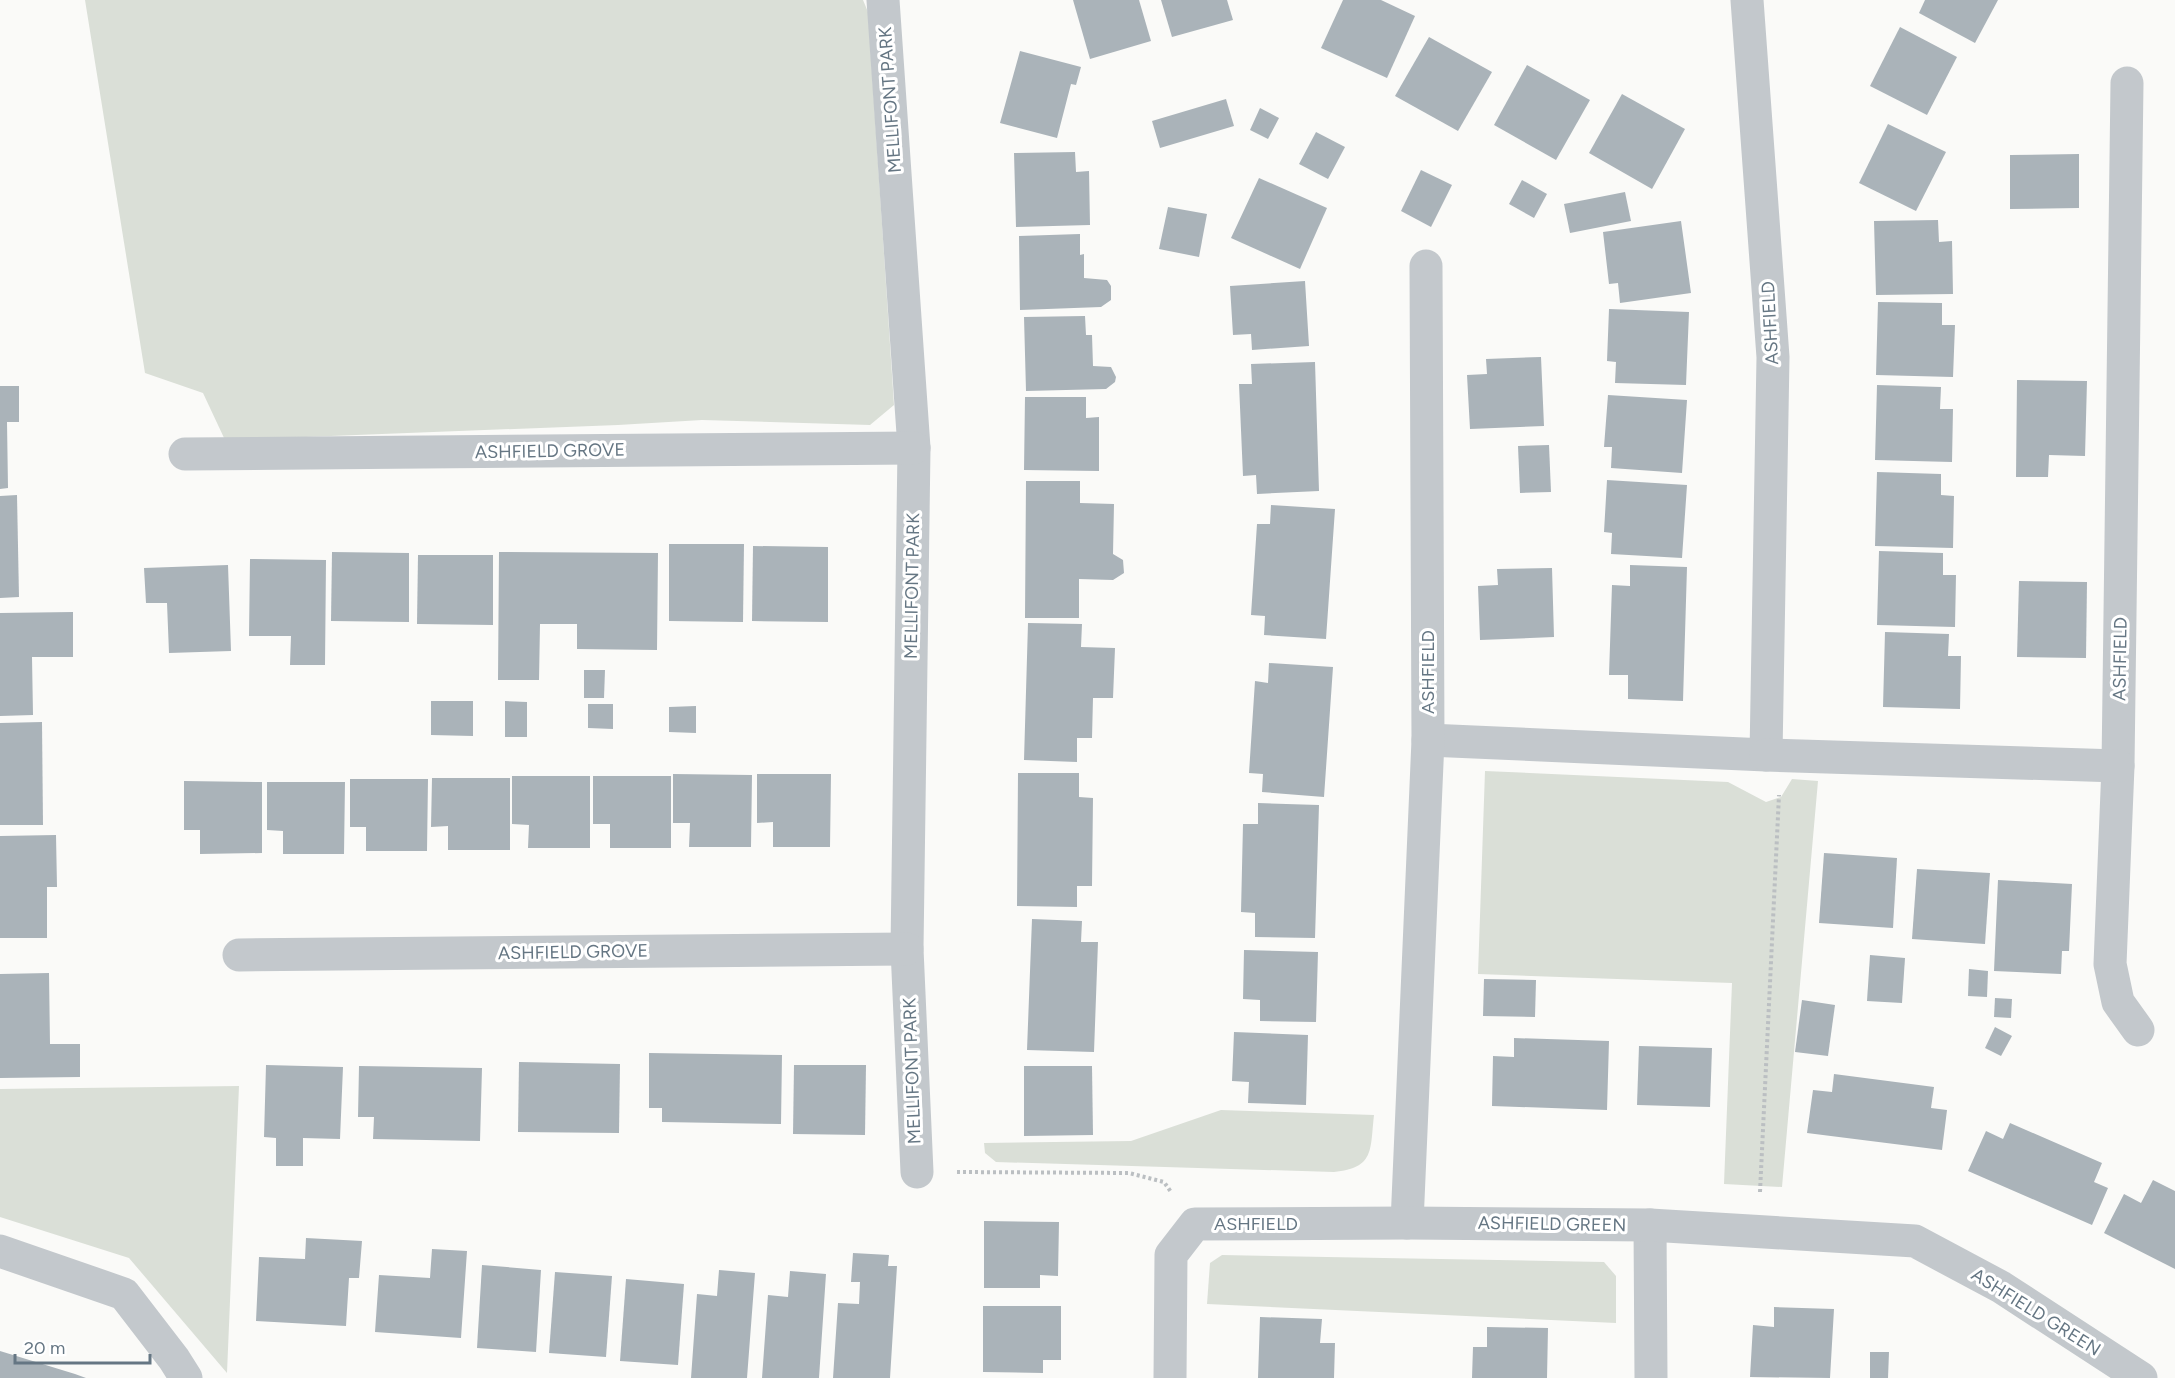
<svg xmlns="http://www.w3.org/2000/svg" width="2175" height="1378" viewBox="0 0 2175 1378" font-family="Figtree,sans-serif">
<rect width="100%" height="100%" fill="#fafaf8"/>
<g fill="#dadfd7">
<path d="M85,0H863L868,12L894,405L870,425L702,420L618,425L225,440L203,393L145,373Z"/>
<path d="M1485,771L1728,782L1766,802L1781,797L1792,779L1818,781L1782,1187L1724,1184L1732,983L1478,974Z"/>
<path d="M239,1086L227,1373L129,1258L0,1217V1089Z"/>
<path d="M1221,1110L1374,1115C1370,1150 1375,1168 1334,1172L996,1162L985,1153L984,1143L1131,1141Z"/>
<path d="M1222,1255L1604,1262L1616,1276V1323L1207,1304L1210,1263Z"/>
</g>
<g fill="#aab3b9">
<path d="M1073,0H1139L1151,41L1090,59Z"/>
<path d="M1161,0H1227L1233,20L1172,37Z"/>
<path d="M1343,0H1381L1415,16L1387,78L1321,48Z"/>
<path d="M1925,0H1998L1975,43L1919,13Z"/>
<path d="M1900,27L1957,57L1927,115L1870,86Z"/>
<path d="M1429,37L1492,72L1458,131L1395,96Z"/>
<path d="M1020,51L1081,67L1076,85L1071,84L1057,138L1000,123Z"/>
<path d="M1527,65L1590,100L1556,160L1494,125Z"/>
<path d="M1622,94L1685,129L1652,189L1589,153Z"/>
<path d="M1226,99L1234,126L1160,148L1152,121Z"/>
<path d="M1260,108L1279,118L1268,139L1250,130Z"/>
<path d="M1888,124L1946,152L1916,211L1859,183Z"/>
<path d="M1316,132L1345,147L1328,179L1299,164Z"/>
<path d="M1075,152L1076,172L1089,171L1090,225L1016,227L1014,153Z"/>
<path d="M2079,154V208L2010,209V155Z"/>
<path d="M1421,170L1452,185L1431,227L1401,211Z"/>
<path d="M1259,178L1327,208L1300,269L1231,238Z"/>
<path d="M1522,180L1547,194L1534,218L1509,204Z"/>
<path d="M1625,192L1631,221L1570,233L1564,204Z"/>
<path d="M1168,207L1207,214L1199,257L1159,249Z"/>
<path d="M1938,220L1939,242L1952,241L1953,294L1876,295L1874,221Z"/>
<path d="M1681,221L1691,293L1620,303L1618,283L1609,284L1603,232Z"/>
<path d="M1080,234V255L1084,254V278L1107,280L1111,286V300L1101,307L1020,310L1019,236Z"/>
<path d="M1305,281L1309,346L1252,350L1251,334L1233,335L1230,286Z"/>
<path d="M1878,302L1942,303V325H1955L1953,377L1876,375Z"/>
<path d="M1609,309L1689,312L1686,385L1615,383L1616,362L1607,361Z"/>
<path d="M1085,316L1086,335H1092L1093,366L1111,367L1116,377L1115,382L1106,389L1026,391L1024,317Z"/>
<path d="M1541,357L1544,426L1470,429L1467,375L1487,374L1486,359Z"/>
<path d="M1315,362L1319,491L1257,494L1256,475L1243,476L1239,384H1252L1251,364Z"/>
<path d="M2017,380L2087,381L2085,456L2049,455L2048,477H2016Z"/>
<path d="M1877,385L1941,387L1940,409H1953L1952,462L1875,460Z"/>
<path d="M0,386H19V422H7L8,488L0,489Z"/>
<path d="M1608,395L1687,400L1682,473L1611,468L1612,447H1604Z"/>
<path d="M1025,397H1086V418L1099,417V471L1024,470Z"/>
<path d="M1549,445L1551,492L1520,493L1518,446Z"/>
<path d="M1877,472L1941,474V495L1954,496L1953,548L1875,546Z"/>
<path d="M1607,480L1687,485L1682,558L1611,554L1612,533L1604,532Z"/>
<path d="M1026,481H1080V503L1114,504L1113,554L1123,560L1124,573L1113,580L1079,579V618H1025Z"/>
<path d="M17,495L19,597L0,598V496Z"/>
<path d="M1271,505L1335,509L1326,639L1264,635L1265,616L1251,615L1257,524H1270Z"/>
<path d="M669,544H744L743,622L669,621Z"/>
<path d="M753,546L828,547V622L752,621Z"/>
<path d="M1879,551L1943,553V575H1956L1955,627L1877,625Z"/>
<path d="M332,552L409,553V622L331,621Z"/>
<path d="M499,552L658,553L657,650L577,649V624H540L539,680H498Z"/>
<path d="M418,555H493V625L417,624Z"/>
<path d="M250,559L326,560L325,665H290L291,636H249Z"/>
<path d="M228,565L231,651L169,653L167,603H146L144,568Z"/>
<path d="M1630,565L1687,567L1683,701L1628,699V675H1609L1612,585L1630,586Z"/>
<path d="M1552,568L1554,637L1480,640L1478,586L1498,585L1497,569Z"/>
<path d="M2019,581L2087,582L2086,658L2017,657Z"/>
<path d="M73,612V657H32L33,715L0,716V613Z"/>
<path d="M1028,623L1082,624L1081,647L1115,648L1113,698H1093L1092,738H1077V762L1024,760Z"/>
<path d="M1885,632L1949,634L1948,656H1961L1960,709L1883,707Z"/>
<path d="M1269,663L1333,667L1324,797L1262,792L1263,774L1249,773L1255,681L1268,683Z"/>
<path d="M584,670H605L604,698H584Z"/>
<path d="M431,701H473V736L431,735Z"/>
<path d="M505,701L527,702V737H505Z"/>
<path d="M588,704H613V729L588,728Z"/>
<path d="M696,706V733L669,732V707Z"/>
<path d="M42,722L43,825H0V723Z"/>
<path d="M1018,773H1079V797L1093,798L1092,886H1077V907L1017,906Z"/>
<path d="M673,774L752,775L751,847H689L690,823H673Z"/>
<path d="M757,774H831L830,847H773V822L757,823Z"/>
<path d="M512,776H590V848H528L529,825L512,824Z"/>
<path d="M593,776H671V848H610V824H593Z"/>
<path d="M432,778H510V850H448V826L431,827Z"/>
<path d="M350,779H428L427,851H366V827H350Z"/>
<path d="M184,781L262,782V853L200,854V830H184Z"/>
<path d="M267,782H345L344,854H283V831L267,830Z"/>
<path d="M1258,803L1319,805L1315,938L1255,937V913L1241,912L1243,824H1258Z"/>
<path d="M56,835L57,887H47V938H0V836Z"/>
<path d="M1824,853L1897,858L1893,928L1819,923Z"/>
<path d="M1917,869L1990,873L1985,944L1912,939Z"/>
<path d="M1998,880L2072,884L2069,951H2062L2061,974L1994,971Z"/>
<path d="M1032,919L1082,921L1081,942H1098L1094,1052L1027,1050Z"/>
<path d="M1244,950L1318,952L1316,1022L1260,1021V1000L1243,999Z"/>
<path d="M1870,955L1905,958L1902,1003L1867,1001Z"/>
<path d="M1969,969L1988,971L1987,997L1968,996Z"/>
<path d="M49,973L50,1044H80V1077L0,1078V974Z"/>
<path d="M1484,979L1536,980L1535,1017L1483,1016Z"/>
<path d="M1995,998L2012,999L2011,1018L1994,1017Z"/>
<path d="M1802,1000L1835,1005L1828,1056L1795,1052Z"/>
<path d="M1995,1027L2012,1036L2001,1056L1985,1048Z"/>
<path d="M1234,1032L1308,1035L1306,1105L1248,1103L1249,1082L1232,1081Z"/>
<path d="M1514,1038L1609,1041L1607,1110L1492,1106L1493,1056L1514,1057Z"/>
<path d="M1639,1046L1712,1048L1710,1107L1637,1105Z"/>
<path d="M649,1053L782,1055L781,1124L662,1122V1108H649Z"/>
<path d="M519,1062L620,1064L619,1133L518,1132Z"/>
<path d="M266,1065L343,1067L340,1139L303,1138V1166H276V1138L264,1137Z"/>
<path d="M794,1065H866L865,1135L793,1134Z"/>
<path d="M359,1066L482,1068L480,1141L373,1139L374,1117H358Z"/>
<path d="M1024,1066H1092L1093,1135L1024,1136Z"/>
<path d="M1834,1074L1934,1087L1931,1108L1947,1110L1942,1150L1807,1133L1813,1090L1832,1092Z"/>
<path d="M2010,1123L2102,1163L2094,1182L2108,1188L2092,1225L1968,1171L1986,1131L2003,1139Z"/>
<path d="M2153,1180L2175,1191V1269L2104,1233L2124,1194L2141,1203Z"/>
<path d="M984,1221L1059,1222L1058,1276L1040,1275V1288H984Z"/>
<path d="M306,1238L362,1241L359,1278H349L346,1326L256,1321L259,1257L305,1259Z"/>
<path d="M432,1249L467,1251L461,1338L375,1332L379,1275L430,1278Z"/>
<path d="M853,1253L889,1255L888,1266H897L890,1378H833L838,1303L859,1304L860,1282H851Z"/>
<path d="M482,1265L541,1270L536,1352L477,1348Z"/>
<path d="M719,1270L755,1273L747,1378H691L697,1294L717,1296Z"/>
<path d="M790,1271L826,1274L819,1378H762L768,1295L788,1297Z"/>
<path d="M555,1272L612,1276L606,1357L549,1353Z"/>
<path d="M626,1279L684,1284L678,1365L620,1361Z"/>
<path d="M983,1306H1061V1360H1043V1373L983,1372Z"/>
<path d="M1774,1307L1834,1309L1830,1378L1750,1377L1753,1325L1774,1327Z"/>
<path d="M1260,1317L1322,1319L1320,1343H1335L1334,1378H1258Z"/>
<path d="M1487,1327L1548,1328L1547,1378H1472L1473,1347H1487Z"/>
<path d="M0,1351L75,1374L86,1378H0Z"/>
<path d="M1870,1352H1889L1888,1378H1870Z"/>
</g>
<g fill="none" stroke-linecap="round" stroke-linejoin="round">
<g stroke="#bbbfc2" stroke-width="4" stroke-dasharray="3 3" stroke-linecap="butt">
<path d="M957,1172L1129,1173L1164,1182L1171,1192"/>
<path d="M1760,1192L1779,795"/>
</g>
<g stroke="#c3c8cc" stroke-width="33">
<path d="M883,0L914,448L907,949L917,1172"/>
<path d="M2127,83L2118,766L2110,964L2118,1002L2138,1030"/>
<path d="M185,454L914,448"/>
<path d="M1428,740L1766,755L1773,357L1747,0"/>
<path d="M1766,755L2118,766"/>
<path d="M239,955L907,949"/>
<path d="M1407,1223L1428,740L1426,266"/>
<path d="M1650,1225L1651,1378"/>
<path d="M0,1251L124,1294L174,1359L186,1378"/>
<path d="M1170,1378L1171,1255L1195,1224L1407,1223L1650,1225L1915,1241L2001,1287L2141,1378"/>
</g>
</g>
<g text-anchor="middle" stroke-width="6" stroke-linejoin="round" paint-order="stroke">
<g font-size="18" fill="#657683" stroke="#fff">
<text transform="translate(890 100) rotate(-94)" y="6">MELLIFONT PARK</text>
<text transform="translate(1770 323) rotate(-93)" y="6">ASHFIELD</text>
<text transform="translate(550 451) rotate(-1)" y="6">ASHFIELD GROVE</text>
<text transform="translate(912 586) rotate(-89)" y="6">MELLIFONT PARK</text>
<text transform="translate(2120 659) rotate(-89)" y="6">ASHFIELD</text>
<text transform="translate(1428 672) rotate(-90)" y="6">ASHFIELD</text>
<text transform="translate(573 952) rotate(-1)" y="6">ASHFIELD GROVE</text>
<text transform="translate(912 1071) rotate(-92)" y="6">MELLIFONT PARK</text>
<text x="1256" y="1230">ASHFIELD</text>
<text transform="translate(1552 1224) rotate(1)" y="6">ASHFIELD GREEN</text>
<text transform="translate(2036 1312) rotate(32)" y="6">ASHFIELD GREEN</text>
</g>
</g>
<path d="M15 1354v9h135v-9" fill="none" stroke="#657683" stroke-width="3"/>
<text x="24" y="1354" font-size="18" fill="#657683" stroke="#ffffff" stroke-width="4.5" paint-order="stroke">20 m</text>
</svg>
